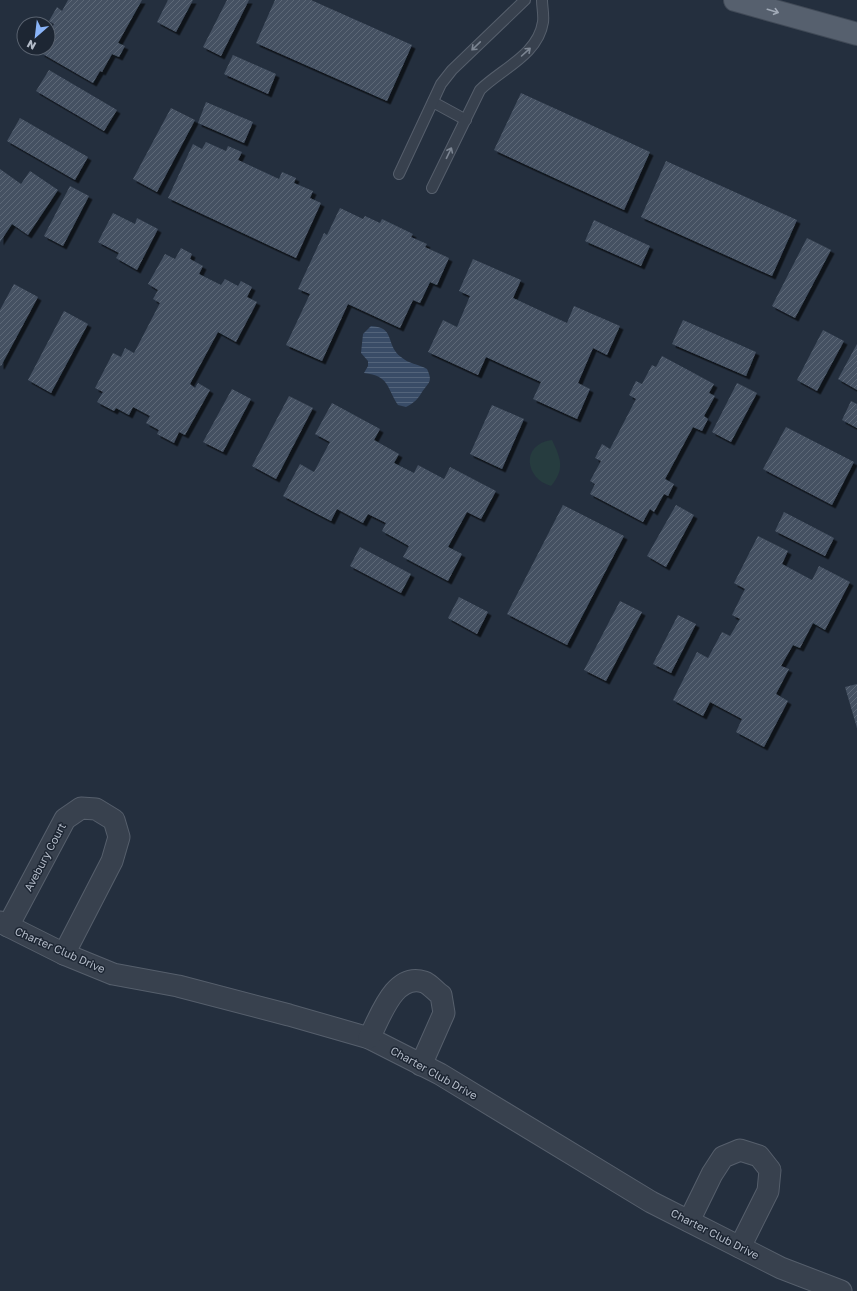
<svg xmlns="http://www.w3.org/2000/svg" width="857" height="1291" viewBox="0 0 857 1291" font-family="'Golos Text',sans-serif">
<defs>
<pattern id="water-rules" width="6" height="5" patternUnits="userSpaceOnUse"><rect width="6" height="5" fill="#394c67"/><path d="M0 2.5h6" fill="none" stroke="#53647b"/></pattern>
<pattern id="building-hatch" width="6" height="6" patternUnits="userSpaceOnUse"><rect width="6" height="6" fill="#455162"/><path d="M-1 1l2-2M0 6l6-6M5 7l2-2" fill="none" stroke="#5d6877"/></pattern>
<filter id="shadow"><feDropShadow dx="3.5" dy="3.5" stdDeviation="0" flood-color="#0009"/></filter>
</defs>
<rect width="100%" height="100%" fill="#242f3e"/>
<path fill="#263c3f" d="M552,440C561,459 565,469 551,486C525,479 520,444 552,440Z"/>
<path fill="url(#water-rules)" d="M371,326C396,327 385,345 401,357C409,364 418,364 427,369C433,382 429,382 422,392C418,399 414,403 406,407L398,405C386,387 390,376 364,373L368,366V361L361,353L363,334Z"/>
<g fill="url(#building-hatch)" filter="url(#shadow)">
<path d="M68,0H142L118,43L125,46L119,57L112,54L102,72L100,71L93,83L41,53L44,48H48V35L54,24L49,21L57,7L62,11Z"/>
<path d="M168,0H193L176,32L157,22Z"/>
<path d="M227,0H249L221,56L203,47Z"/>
<path d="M275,0H311L412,45L387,101L256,43Z"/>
<path d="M233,55L276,74L268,94L224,74Z"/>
<path d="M49,70L117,110L104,131L36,91Z"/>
<path d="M521,93L650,152L624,210L494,150Z"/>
<path d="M206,102L253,122L244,143L198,123Z"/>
<path d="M171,108L195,120L157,192L133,179Z"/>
<path d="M20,118L88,157L75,180L7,141Z"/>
<path d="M206,142L226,151L228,146L242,152L238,160L279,179L282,172L296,178L294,183L313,191L310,198L321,203L296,258L168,198L193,144L202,149Z"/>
<path d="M666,161L797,220L772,276L641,217Z"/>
<path d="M0,169L21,184L30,171L58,190L28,235L12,224L0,242Z"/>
<path d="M70,186L89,196L63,246L44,236Z"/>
<path d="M340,208L363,219L365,216L380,223L382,219L413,234L411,237L427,244L425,247L449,258L437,285L430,282L420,303L413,300L400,328L348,304L322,361L286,345L310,294L298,289L324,233L327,235Z"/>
<path d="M113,213L135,224L137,218L158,229L137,270L116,258L119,253L98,242Z"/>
<path d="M594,220L650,246L641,266L585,241Z"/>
<path d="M807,238L831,250L795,318L772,306Z"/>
<path d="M181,248L192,254L190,259L203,266L199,274L221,285L225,279L238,286L241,281L252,287L247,297L257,302L236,342L218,332L190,384L195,388L198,383L210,390L185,435L179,432L174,443L157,434L159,430L146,423L150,416L133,407L129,415L116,408L114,411L97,402L103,392L95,388L113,353L121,357L125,348L134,353L160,303L153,299L158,290L148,284L165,254L175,259Z"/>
<path d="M473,259L521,280L513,298L567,323L574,306L620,326L607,355L593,348L578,383L590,389L577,419L533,399L541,382L486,357L478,375L428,352L443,320L457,327L470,296L459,291Z"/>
<path d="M14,284L38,297L1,366L0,365V310Z"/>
<path d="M64,311L88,324L51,393L28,380Z"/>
<path d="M683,320L756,352L746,376L672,344Z"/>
<path d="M823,330L844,341L817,391L797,380Z"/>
<path d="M857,344V390L838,379Z"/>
<path d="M662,356L714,384L709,393L715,396L704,416L708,419L702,431L693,427L665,479L674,484L668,496L664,494L654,512L650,509L643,522L590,494L595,484L590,481L601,461L595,458L602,444L610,449L636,399L629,395L636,381L642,384L652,365L656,367Z"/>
<path d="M737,383L757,393L731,442L712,432Z"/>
<path d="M232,389L251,399L223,452L203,442Z"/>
<path d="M289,396L313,408L276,479L252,466Z"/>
<path d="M851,401L857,404V428L842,420Z"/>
<path d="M332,403L380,429L374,440L399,454L394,463L414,473L418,465L444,479L450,467L496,491L481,519L467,512L448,547L462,554L448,581L403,557L409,546L382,531L386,523L368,514L363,523L337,509L331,521L283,496L300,464L314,472L330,442L315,434Z"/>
<path d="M492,405L524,419L502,469L470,454Z"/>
<path d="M786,427L854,462L832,505L763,469Z"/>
<path d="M563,505L624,536L567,645L507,614Z"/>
<path d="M676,505L694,515L666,567L647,556Z"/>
<path d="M784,512L834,538L825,556L775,531Z"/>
<path d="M758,536L788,551L782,564L812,580L819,566L850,582L825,630L813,623L800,648L793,645L781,666L789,669L776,694L788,701L764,747L736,732L742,719L710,702L703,716L673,700L697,652L708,658L722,632L730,636L740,619L732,615L745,589L734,583Z"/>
<path d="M360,547L411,574L401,593L350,566Z"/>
<path d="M459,597L488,612L477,634L448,618Z"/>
<path d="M620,601L642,612L606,681L584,670Z"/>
<path d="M678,615L696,624L671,673L653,664Z"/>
<path d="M857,684V728L845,687Z"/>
</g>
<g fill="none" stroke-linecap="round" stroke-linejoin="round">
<defs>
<g id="service">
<path d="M433,102L466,120"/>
<path d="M399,174L441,84L452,70L525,0"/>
<path d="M432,188L480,90C501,69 538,55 543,22C544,15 542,7 542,0"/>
</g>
<g id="minor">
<path d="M0,922L64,954L113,974L178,986L289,1015L369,1038L440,1074L651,1202L781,1268L841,1291"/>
<path d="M8,926L65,819L81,808L96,809L114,820L119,837L112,861L64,954"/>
<path d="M369,1038C380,1018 394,972 424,982C430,984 436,992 441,995L444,1013L421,1065"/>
<path d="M689,1221L712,1174L723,1157L740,1150L759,1156L770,1170L768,1191L740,1247"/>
</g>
<path id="primary" d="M735,0L857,34"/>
</defs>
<use href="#service" stroke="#565f6c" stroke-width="12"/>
<use href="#minor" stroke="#565f6c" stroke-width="23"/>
<use href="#primary" stroke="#414a57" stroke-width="24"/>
<use href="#service" stroke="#38414e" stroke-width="10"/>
<use href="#minor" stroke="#38414e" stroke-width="21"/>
<use href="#primary" stroke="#56606e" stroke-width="22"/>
</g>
<defs><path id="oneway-shaft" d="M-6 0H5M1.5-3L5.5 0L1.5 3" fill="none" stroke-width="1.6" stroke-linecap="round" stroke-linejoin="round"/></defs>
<use stroke="#a1aab7" href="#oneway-shaft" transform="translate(773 11) rotate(17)"/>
<g stroke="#7c8592">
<use href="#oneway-shaft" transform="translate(476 46) rotate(136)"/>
<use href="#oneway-shaft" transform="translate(526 52) rotate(-42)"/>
<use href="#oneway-shaft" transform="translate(449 153) rotate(-64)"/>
</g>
<g text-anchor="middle" stroke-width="3" stroke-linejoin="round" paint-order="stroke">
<g font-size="11" fill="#b4bcc9" stroke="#1d2633">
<text transform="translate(45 857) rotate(-62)" y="4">Avebury Court</text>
<text transform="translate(60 950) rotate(24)" y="4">Charter Club Drive</text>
<text transform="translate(434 1073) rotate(29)" y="4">Charter Club Drive</text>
<text transform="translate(715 1234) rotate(27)" y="4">Charter Club Drive</text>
</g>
</g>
<g transform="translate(36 36) rotate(208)"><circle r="19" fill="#1d2633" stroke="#59626f"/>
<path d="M0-3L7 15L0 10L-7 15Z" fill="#8ab4f8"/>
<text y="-6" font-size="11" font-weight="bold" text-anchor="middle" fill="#b4bcc9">N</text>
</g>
</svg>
